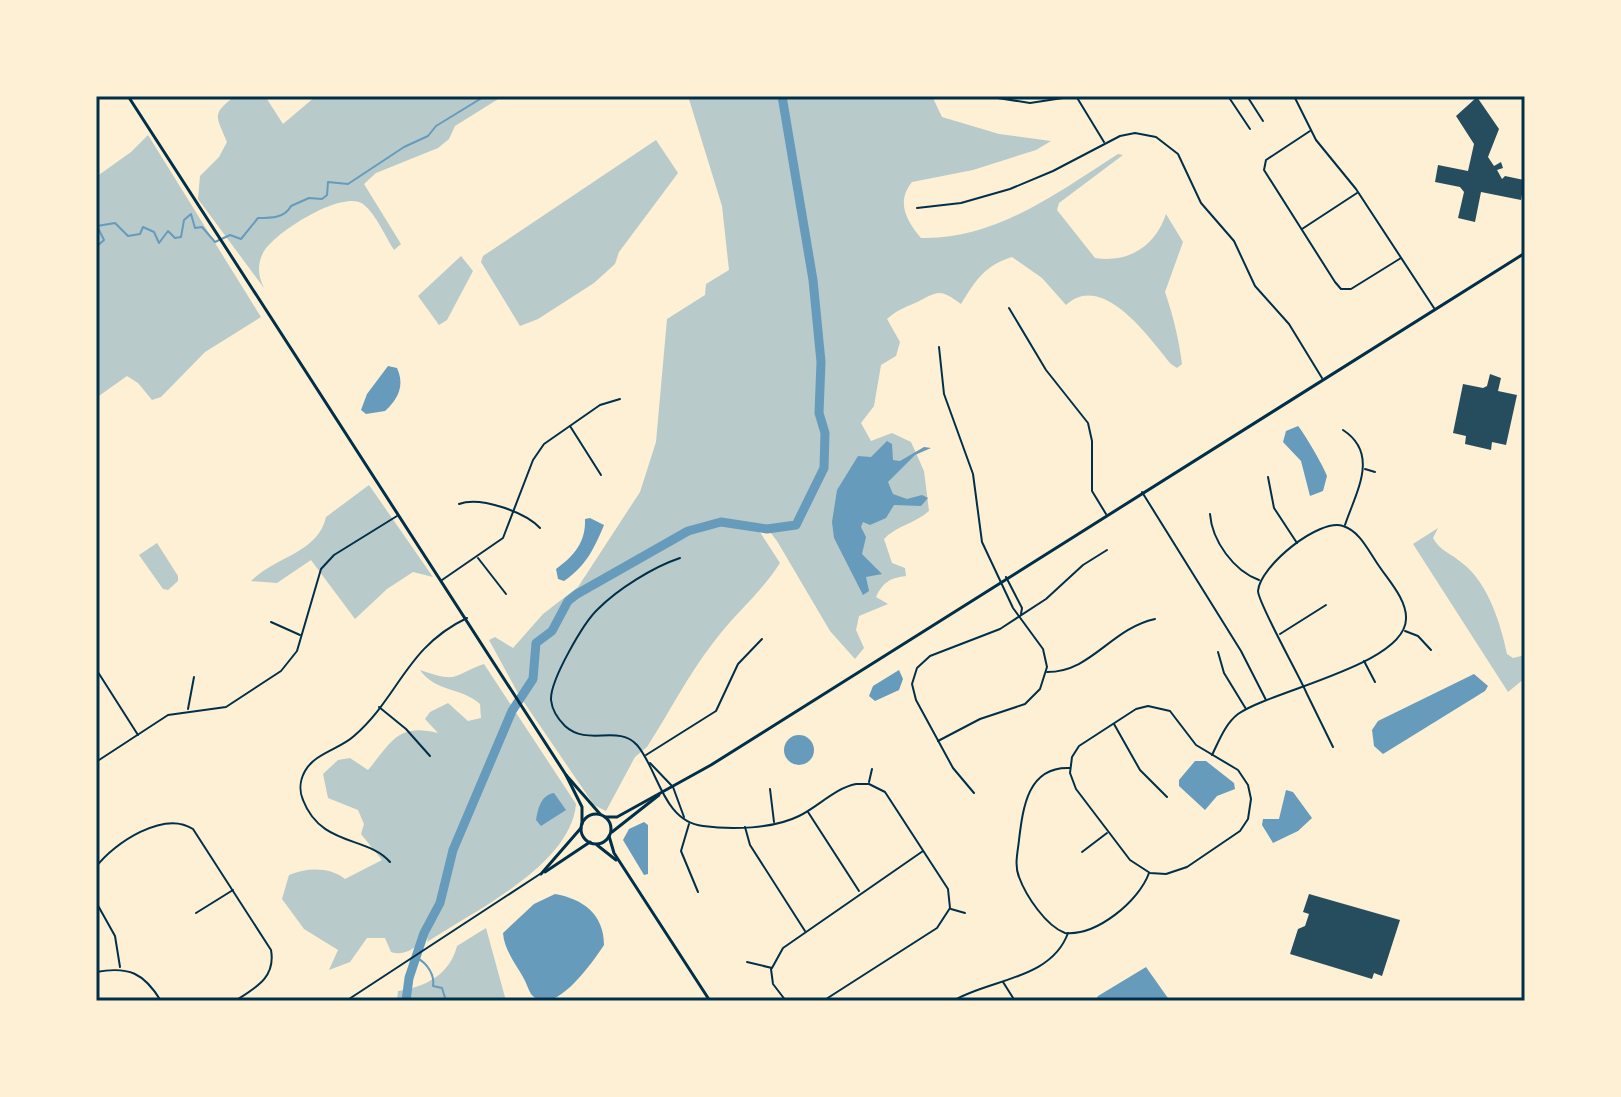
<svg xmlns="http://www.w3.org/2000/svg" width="1621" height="1097" viewBox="0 0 1621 1097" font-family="'Fira Sans Condensed',sans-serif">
<rect width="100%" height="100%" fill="#fdf0d5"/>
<g fill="#b9caca">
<path d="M235,96H265L283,124L316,96H503L455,126L449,139L438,148L376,173L364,184L401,244L394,250C385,236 376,214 363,204C343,189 273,233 263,253C257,265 258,276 264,288L198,199L200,176L219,157L227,142C216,115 211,115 235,96Z"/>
<path d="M688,96H932L942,117L999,134L1051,141L1036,150L973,170L912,182C896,202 906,220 921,238C995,240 1057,193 1118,154L1123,155L1059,203L1057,210L1095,258C1128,263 1155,247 1166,214L1183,242L1165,292C1173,315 1179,340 1182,364L1177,368L1171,364C1151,340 1103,270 1066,305L1042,278L1012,257C984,266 976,280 961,304C938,287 938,292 915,303C904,308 897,310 887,319L900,342L896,356L881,365L874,406L861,423L871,441L892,433L911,442L924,471L929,511C914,524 896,526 884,539L892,563L905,568L906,576C890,578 883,582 876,597L888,604L859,616L856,630L864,648L855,659L830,631L777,541L767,528L758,529L780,563C761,593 734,614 713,643C688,675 669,713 647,747L635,757L606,811L594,805L519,695L489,640L495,637L513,648L543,614L578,587L640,492L656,442L667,319L705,295L706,284L729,270L722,206Z"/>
<path d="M148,135L261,317L205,352L161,397L152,400L138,383L127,376L96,398V177L131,152Z"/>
<path d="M656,140L678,173L619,252L615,264L594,283L538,319L520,326L481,262L483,256Z"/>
<path d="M461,256L473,271L447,320L439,325L418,296Z"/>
<path d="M369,485L433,577L413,572L387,589L355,619L311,560L277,583L251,581C276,556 318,553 326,517Z"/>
<path d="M1438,528L1433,538C1441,552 1451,553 1462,563C1488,582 1501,625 1507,654L1513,658L1525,655V678L1508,692L1413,544Z"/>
<path d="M157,543L178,576V581L168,590L163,589L139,555Z"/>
<path d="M484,664L576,804C571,865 474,911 427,942L428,938C416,946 406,957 391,952L385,938H367L350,962L329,970L338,950L304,929L282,899L289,875C307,867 331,867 345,879L382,860L361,834L364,824L358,810L328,798L323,774L338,760L350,758L368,770C392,742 397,723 438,733L425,719L430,712L448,703L468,721L481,718L480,704C461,687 435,692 420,670C460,684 452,675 484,664Z"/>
<path d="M486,928L506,1001H397L398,991C426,987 450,974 457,946Z"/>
</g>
<g fill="#669bbc">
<path d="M388,366L397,368C405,386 398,399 385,411L366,414L361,410L367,394Z"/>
<path d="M1298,426C1303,431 1324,467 1327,476L1323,491L1310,496L1301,461L1283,442L1286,431Z"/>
<path d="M887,441L892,444L893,460L900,461L924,447L931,448L915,455L888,482L893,494L907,499L922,495L928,498L921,506L894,505L886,518L870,525L863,522L861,527L866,537L862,554L882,574L866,577L869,591L863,595L834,538L832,522L837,490L858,456L871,457Z"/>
<path d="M590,518L604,525C594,549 586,566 564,581L558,579L556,569C574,556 586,542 585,519Z"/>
<path d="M899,670L903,679L899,690L875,701L869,696L873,686Z"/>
<path d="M1474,674L1488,686L1485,691L1383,754L1374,746L1372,730L1378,721Z"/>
<circle cx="799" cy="750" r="15"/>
<path d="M1195,761H1206L1234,783L1235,789L1217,796L1205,810L1179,786V780Z"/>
<path d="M1286,790L1293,792L1312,818L1298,831L1273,843L1262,825L1263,819H1279Z"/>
<path d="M554,793L566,810L541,826L536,820C538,808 541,795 554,793Z"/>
<path d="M644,822L648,825V874L644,875L623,840L629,829Z"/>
<path d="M555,894C583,899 604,914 604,945C594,960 553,1021 531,994C528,989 526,982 523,977C515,963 504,949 503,933L534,904Z"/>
<path d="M1146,967L1170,1001H1095L1098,996Z"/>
</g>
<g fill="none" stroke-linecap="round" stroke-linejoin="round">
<g stroke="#669bbc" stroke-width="2">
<path d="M96,247L104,240L97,226L115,223L128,236L140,234L143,227L154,232L159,243L168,231L175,238L181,237L184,220L191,214L195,228L202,227L215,242L230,235L241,239L258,218C271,218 285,218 291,206L309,198L322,199L327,195L328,182L348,184L404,147L428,136L436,126L485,96"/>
<path d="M417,958C427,963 435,975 433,986L442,988L446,1001"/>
</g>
<path stroke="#669bbc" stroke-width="9" d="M406,1001L409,978L424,933L440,903L453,850L512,711L533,679L536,643L552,631L568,601L577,594L688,531L721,522L767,529L796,525L824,468L825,433L819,413L821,362L813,280L782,96"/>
</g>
<g fill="#264d5e">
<path d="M1477,97L1499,129L1488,157L1494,166L1501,162L1503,168L1497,170L1502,179L1505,176L1524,180V184L1521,200L1481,192L1475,222L1458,218L1464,192L1460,187L1435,182L1438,165L1468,171L1474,144L1456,116Z"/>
<path d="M1490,374L1501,378L1498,391L1517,395L1506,445L1492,442L1491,450L1465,444L1466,436L1453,433L1463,384L1483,388L1487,386Z"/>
<path d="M1309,894L1400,920L1382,976L1374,973L1372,979L1290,954L1298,929L1305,926L1309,914L1303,912Z"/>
</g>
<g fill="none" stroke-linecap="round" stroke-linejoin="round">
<g stroke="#003049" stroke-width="2">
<path d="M985,96L1030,103L1076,96L1104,142"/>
<path d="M1228,96L1250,129"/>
<path d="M1247,96L1263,121"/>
<path d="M1294,96L1316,140L1356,189L1434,308"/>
<path d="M1310,131L1266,160L1264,170L1335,282L1341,289H1351L1401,258"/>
<path d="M917,208L961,203L1010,189L1053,171L1120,136L1135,133L1156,137L1178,154L1201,203L1234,241L1255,286L1289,324L1322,378"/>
<path d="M1302,229L1357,193"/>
<path d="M1009,308L1046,370L1088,423L1092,441V491L1106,514"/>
<path d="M570,426L601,475"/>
<path d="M1343,430C1380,454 1356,492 1345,525"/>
<path d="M1365,469L1375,472"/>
<path d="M1268,477L1274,508L1297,543"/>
<path d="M1142,492L1241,651L1266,700"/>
<path d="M459,504C480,496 525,512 540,528"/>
<path d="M1210,514C1212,541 1234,571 1259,580"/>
<path d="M478,558L506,594"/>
<path d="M680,558C653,567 618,589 598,609C584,622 550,680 551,700C552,709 558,719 565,726C588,747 618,724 637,745C658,769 663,822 703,826C731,830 773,829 799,816C818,807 835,788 856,784H869L885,792L948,889L950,908L937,928L823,1001"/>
<path d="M1006,577L1022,608L1021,614"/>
<path d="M442,580L503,538L533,460L544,444L600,405L620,399"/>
<path d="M271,622L300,635"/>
<path d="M1405,631L1418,636L1431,650"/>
<path d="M1280,634L1326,605"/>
<path d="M1218,652L1224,673L1246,709"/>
<path d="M1364,661L1375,682"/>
<path d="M96,669L138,735"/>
<path d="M1047,672C1092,672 1110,629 1155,619"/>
<path d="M1148,706L1170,711L1196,745L1238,770L1248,785L1251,799L1248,819L1240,831L1187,867L1166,874L1150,873L1130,860L1076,789L1070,773L1072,757L1079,746L1136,709Z"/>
<path d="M379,707L406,729L430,756"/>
<path d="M188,709L194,677"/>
<path d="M1114,724L1140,770L1167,797"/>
<path d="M938,741L980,719L1025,704L1040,689L1047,667L1043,649L1013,608L982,542L973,474L944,394L939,347"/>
<path d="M646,755L716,711L738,664L762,639"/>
<path d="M1212,755C1219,741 1225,724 1238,714C1272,690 1405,665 1406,619C1407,600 1389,581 1379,566C1369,552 1360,531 1343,526C1319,518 1260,566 1258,591C1258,603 1299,675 1307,694L1333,747"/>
<path d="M96,762L168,715L226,707L281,671L297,651L321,569L334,555L397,516"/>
<path d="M650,763L673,787L684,817"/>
<path d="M1070,768C1028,766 1023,807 1019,840C1018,851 1014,865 1019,877C1026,896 1046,926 1065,933C1097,936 1139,901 1149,873"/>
<path d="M869,782L872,769"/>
<path d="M770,789L774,822"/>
<path d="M974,793L953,768L916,700L912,684L917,668L930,656L1000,629L1046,599L1083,565L1107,550"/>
<path d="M808,812L859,891"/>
<path d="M689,824L681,851L698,892"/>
<path d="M745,827L750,845L805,931"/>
<path d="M1082,852L1107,833"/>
<path d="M390,862C368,836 321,847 303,800C299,791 300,780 305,771C315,753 340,749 354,736C399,697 406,647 467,618"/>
<path d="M96,867C114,843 164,810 193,829L271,950C276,978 255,988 235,1001"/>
<path d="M96,902L115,936L120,967"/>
<path d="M951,909L965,913"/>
<path d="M196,913L233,890"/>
<path d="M747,962L772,968L783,948L923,851"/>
<path d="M771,969L773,984L786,1001"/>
<path d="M96,972C129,966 144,973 161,1001"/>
<path d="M1003,982L1015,1001"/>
<path d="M346,1001L540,874"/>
<path d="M953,1001C989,979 1051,980 1068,933"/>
</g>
<g stroke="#003049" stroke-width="3">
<path d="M545,872L590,842"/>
<path d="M541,874L581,828"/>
</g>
<g stroke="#003049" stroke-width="3">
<path d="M128,96L566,775L582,807V824"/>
<path d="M566,775L600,814"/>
<circle cx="596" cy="829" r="15"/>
<path d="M605,817H617L711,765L1525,253"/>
<path d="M612,832L659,795"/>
<path d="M609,836L614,853L710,1001"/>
<path d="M597,845L616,860"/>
</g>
</g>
<rect width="1621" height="1097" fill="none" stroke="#fdf0d5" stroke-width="196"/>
<rect x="98" y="98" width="1425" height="901" fill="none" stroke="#003049" stroke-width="3"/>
</svg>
